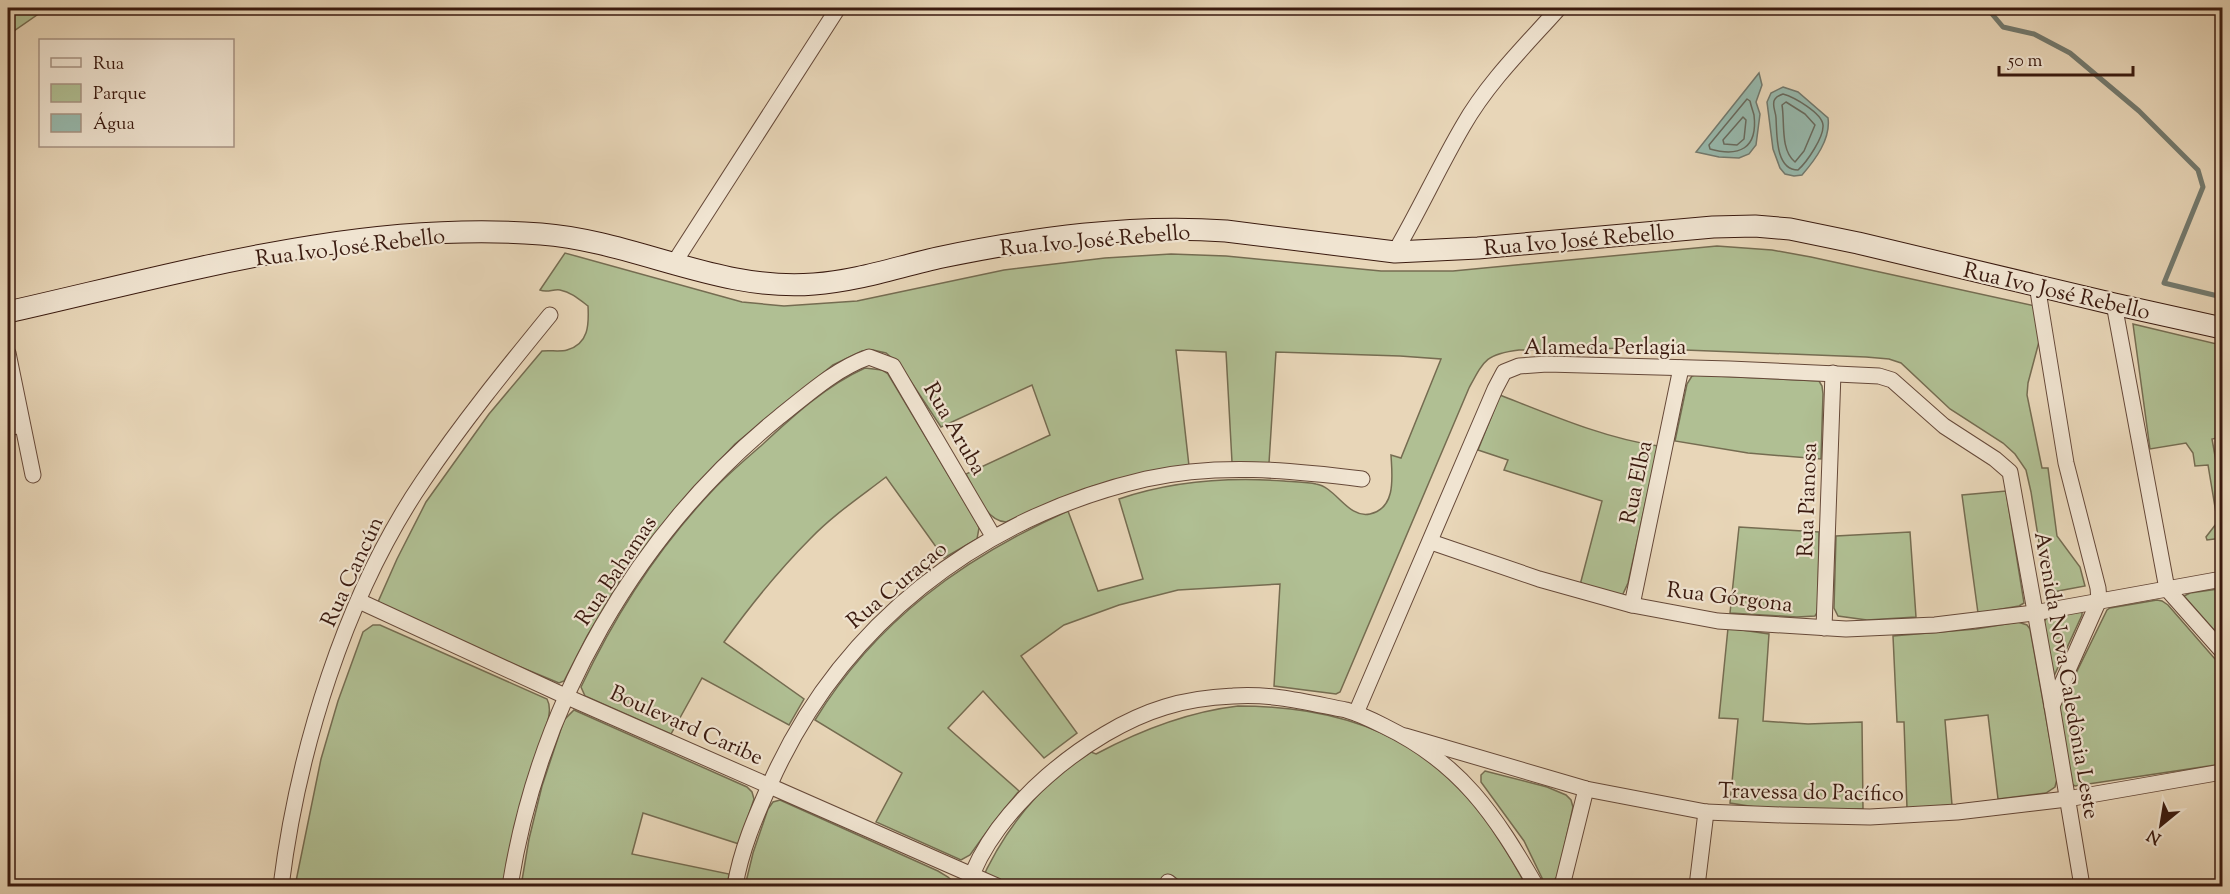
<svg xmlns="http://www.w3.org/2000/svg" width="2230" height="894" viewBox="0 0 2230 894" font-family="'Sorts Mill Goudy',serif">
<rect width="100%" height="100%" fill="#e8d6b8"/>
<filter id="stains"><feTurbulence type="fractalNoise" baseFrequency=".00333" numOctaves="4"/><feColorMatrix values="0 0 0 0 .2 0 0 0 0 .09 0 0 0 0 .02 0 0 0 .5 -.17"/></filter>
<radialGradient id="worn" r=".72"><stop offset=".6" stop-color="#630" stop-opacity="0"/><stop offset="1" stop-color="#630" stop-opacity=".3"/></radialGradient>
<g fill="#b0bf93" stroke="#756c51" stroke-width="1.5">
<path d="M8,8H47L8,35Z"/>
<path d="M1717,246L1772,250L1811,257L2035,306L2040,338L2028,383L2027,395L2042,468H2048L2057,536L2080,567L2085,586L2047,593L2031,492L2026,470L2015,454L2003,443L1950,409L1901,363L1889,359L1866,357L1634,348L1519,350C1486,354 1484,360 1469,388L1340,692L1336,694L1274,686L1280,584L1178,590L1119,605L1064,625L1021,656L1077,733L1044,758L983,691L948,728L1019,791L993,823L970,855L961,860L876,822L902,773L815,720C876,621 963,558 1068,511L1098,591L1143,579L1119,499C1172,481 1229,477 1284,481C1294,482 1306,482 1316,484C1336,487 1348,519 1370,514C1397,508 1392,475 1391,455L1401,458L1441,359L1400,356L1276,352L1269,463L1232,462L1226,352L1176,350L1189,466L1093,486L1006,522C985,521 975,490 966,474L1050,435L1032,385L941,427L900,365L886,353L873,350L862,351L833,365L735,444L675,509L624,574L587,636L564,681L559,683L506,661L378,602L397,559L426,502L489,414L542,351C550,350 560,352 567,350C589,344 589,324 588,306C579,299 571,292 560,290C553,289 547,293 540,290L565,253L742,302L784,306L857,301L1004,270L1105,258L1171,254L1226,256L1381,271H1453Z"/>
<path d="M2133,324L2221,345L2222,437L2212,439L2222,495V538L2207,540L2206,537L2216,524L2217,519L2208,465L2195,466L2193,453L2186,443L2150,449Z"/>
<path d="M865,368L882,370L888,374L977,523L979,528L977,539L944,558L886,477C860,497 833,515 810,539C778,571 750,606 724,642L804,699L789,725L702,678L671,734L585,696L581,687C615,615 658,548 713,490C728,474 746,459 763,444C793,416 827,385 865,368Z"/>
<path d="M1695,375L1819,381L1822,386L1823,394L1821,459L1748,453L1675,441L1687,384L1692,376Z"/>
<path d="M1500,395C1551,415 1604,438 1658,446L1628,583L1622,596L1580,585L1602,501L1504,470L1508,460L1478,450Z"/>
<path d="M2006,491L2024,603L2019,606L1978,613L1962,495Z"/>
<path d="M1739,527L1819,532L1818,611L1815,616L1797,617L1730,613Z"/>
<path d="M1910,532L1916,617L1867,620L1838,616L1834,608L1836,536Z"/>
<path d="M2218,589L2222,595V639L2184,596L2190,593Z"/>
<path d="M2157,600L2162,601L2168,605L2222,667V764L2075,786L2071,783L2059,711L2060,706L2107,610L2110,608Z"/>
<path d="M2079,611L2082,612V615L2054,676L2052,672L2044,622L2047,617Z"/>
<path d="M2018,622L2027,625L2030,629L2057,779L2055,787L2046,793L1998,799L1988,715L1945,720L1952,805L1907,808L1904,722H1897L1893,636L1976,629Z"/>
<path d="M373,625H380L547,699C554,712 544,731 540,743C525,790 516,838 505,886H295L321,759L338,701L363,632Z"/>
<path d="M1728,628L1769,634L1763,721L1808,724L1862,722L1863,809H1768L1730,803L1738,719L1719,718Z"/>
<path d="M1238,706C1381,706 1461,761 1526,886H979C997,844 1026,804 1060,773C1069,765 1081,759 1091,752L1096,754C1141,730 1187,712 1238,706Z"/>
<path d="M574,710L747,787L752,792L754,799L739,844L643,813L632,854L729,874L727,886H521L529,839L542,786L564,720Z"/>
<path d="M1485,771L1547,787L1566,795L1571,800L1573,807L1558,876L1549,885L1544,882L1524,841L1481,782V775Z"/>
<path d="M780,800L938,871L948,877L958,886H745L753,853L768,809L773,802Z"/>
</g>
<g fill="#97b9ad" stroke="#72796e" stroke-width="1.5">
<path d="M1759,73L1762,85L1756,102L1760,114L1756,145L1749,154L1739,158L1719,157L1696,152Z"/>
<path d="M1783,87L1798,92L1828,118C1831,139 1815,160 1802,175L1794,176L1785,174L1780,168L1773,149L1767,102L1771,93Z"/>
</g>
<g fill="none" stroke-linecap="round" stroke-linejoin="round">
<g stroke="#686a5e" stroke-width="1.5">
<path d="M1783,94C1794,97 1822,113 1823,125C1824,137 1807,162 1798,170C1775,170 1777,133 1776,118C1776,112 1771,104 1775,99C1777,96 1780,95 1783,94Z"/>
<path d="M1747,99L1750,101C1751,106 1753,111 1754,115C1758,149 1739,157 1710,149L1709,145Z"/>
<path d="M1786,102L1805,114L1815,125L1804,151L1795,162C1780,150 1785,122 1782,105Z"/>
<path d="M1743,117L1746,120L1744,139L1737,145L1724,144L1723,140Z"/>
</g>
<path stroke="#72796e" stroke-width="5" d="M1987,8L2003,27L2034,34L2070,53L2139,111L2198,170L2203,187L2164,283L2222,297"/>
<defs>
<g id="street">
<path d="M1395,252C1419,211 1439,167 1463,126C1488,82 1526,45 1559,8"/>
<path d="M674,263L838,8"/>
<path d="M2037,285L2066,463L2098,588L2099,600L2052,706"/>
<path d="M2114,304L2167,589L2222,651"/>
<path d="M8,353L33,475"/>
<path d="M8,428L22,425"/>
<path d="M1431,542L1539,579L1632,605L1718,621L1846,629L1935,625L2034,613L2222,579"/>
<path d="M359,601L565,696L997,886"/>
<path d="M1632,605L1681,368"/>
<path d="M1824,628L1833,373"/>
<path d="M1356,713L1495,389L1504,372L1519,366L1547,364L1730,369L1879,376L1892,380L1944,426L1995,459L2010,472L2052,706L2082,886"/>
<path d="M1405,736L1586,789L1706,812L1782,815L1870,817L1957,812L2067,799L2222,772"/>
<path d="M1168,882L1173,886"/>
<path d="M281,886C298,750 345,596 423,481C462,423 506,369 550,315"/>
<path d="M510,886C539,704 635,534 779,417C807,395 835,369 869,357L893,366L993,536"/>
<path d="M735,886C741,850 755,818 770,784C840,626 978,518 1146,479C1217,463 1290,470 1362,479"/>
<path d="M968,886C992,809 1089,730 1165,707C1187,700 1211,697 1233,696C1272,693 1309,703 1346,710C1360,714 1372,720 1384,726C1461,763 1495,815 1536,886"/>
<path d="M1562,886L1586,789"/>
<path d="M1697,886L1706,812"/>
</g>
<path id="secondary" d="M8,312C181,273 361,220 541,234C634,241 720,292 814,284C858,281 900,266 942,257C1034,238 1132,224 1226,231L1395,252L1478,248L1713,227L1755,226L1790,229L1858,243L2114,304L2222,328"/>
</defs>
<use href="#street" stroke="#664939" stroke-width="17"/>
<use href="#secondary" stroke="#3a1a0f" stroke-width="23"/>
<use href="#street" stroke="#f0e4d1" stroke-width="15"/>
<use href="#secondary" stroke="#f0e4d1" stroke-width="21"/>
</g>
<g text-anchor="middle" stroke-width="4.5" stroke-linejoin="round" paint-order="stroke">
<g font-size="22" fill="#3a1a0f" stroke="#f0e4d1">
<text transform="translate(1095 239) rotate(-5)" y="8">Rua Ivo José Rebello</text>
<text transform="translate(1579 239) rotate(-5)" y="8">Rua Ivo José Rebello</text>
<text transform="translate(350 246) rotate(-7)" y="8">Rua Ivo José Rebello</text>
<text transform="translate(2057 290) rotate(13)" y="8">Rua Ivo José Rebello</text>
<text x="1605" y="354">Alameda Perlagia</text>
<text transform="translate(956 428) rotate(60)" y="8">Rua Aruba</text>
<text transform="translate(1635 482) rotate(-78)" y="8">Rua Elba</text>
<text transform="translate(1806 500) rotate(-88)" y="8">Rua Pianosa</text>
<text transform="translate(615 570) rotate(-56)" y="8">Rua Bahamas</text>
<text transform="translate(351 571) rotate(-65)" y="8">Rua Cancún</text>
<text transform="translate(896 584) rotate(-40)" y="8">Rua Curaçao</text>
<text transform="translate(1730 596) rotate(7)" y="8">Rua Górgona</text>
<text transform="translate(2068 675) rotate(80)" y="8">Avenida Nova Caledônia Leste</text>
<text transform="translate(687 724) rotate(24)" y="8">Boulevard Caribe</text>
<text transform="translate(1811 791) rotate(1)" y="8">Travessa do Pacífico</text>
</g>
</g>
<rect width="2230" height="894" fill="none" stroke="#e8d6b8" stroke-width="30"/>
<rect x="9" y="9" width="2212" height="876" fill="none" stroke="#3a1a0f" stroke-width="3"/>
<rect x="15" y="15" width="2200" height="864" fill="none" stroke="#3a1a0f" stroke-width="1.5"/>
<rect x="39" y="39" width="195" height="108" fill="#f0e4d1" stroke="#a79383" stroke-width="1.5"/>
<rect x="51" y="58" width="30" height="9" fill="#f0e4d1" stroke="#a79383" stroke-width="1.5"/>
<text x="93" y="69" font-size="18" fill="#3a1a0f">Rua</text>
<rect x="51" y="84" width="30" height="18" fill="#b0bf93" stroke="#a79383" stroke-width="1.5"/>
<text x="93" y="99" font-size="18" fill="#3a1a0f">Parque</text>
<rect x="51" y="114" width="30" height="18" fill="#97b9ad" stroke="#a79383" stroke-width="1.5"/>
<text x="93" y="129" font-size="18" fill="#3a1a0f">Água</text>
<g transform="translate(2161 825) rotate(210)" stroke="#f0e4d1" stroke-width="4.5" paint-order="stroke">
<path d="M0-4.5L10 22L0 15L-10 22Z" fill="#3a1a0f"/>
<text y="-9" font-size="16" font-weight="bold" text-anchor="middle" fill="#3a1a0f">N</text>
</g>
<path d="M1999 66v9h134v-9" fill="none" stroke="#3a1a0f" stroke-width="3"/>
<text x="2008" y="66" font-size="18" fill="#3a1a0f" stroke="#f0e4d1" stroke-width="4.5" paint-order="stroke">50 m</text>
<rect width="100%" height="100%" filter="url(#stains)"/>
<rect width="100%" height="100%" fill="url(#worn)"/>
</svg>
